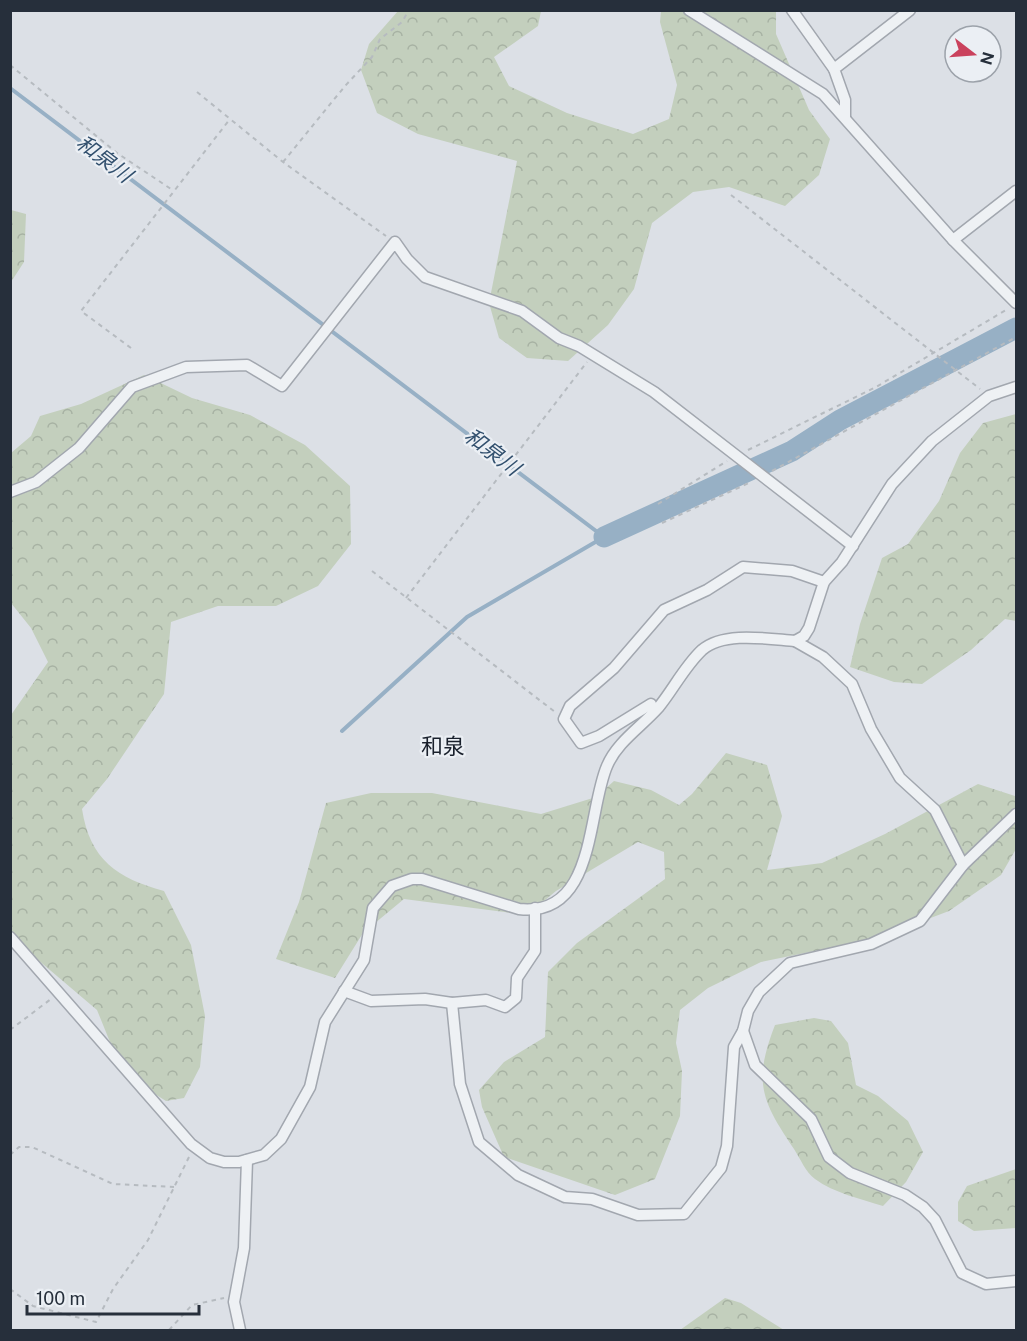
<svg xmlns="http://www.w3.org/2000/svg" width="1027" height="1341" viewBox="0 0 1027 1341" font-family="'Public Sans','Noto Sans JP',sans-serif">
<defs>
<pattern id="forest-crowns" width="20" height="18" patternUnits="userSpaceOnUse" patternTransform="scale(1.5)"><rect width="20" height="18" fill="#c3cfbd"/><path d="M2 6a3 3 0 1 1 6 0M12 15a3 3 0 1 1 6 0" fill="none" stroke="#a7b2a3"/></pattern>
</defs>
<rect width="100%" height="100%" fill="#dce0e6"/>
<g fill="url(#forest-crowns)">
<path d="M398,11H541L538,26L494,57L509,86L567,113L633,134L669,119L677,85L660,22L661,11H776V34L809,110L830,139L819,175L785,206L729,187L693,192L652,223L634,289L608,325L568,361L527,358L499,338L489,303L517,161L418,134L377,113L361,70L369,44Z"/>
<path d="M11,210L26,214L24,262L11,282Z"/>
<path d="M144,375L192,398L250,415L305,445L350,486L351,544L318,586L276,606H218L171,622L164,694L107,779L82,809C90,860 117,878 164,891L191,945L205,1016L200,1067L184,1098L166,1101L123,1074L97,1010L11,937V715L48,662L31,628L11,603V453L31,436L40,416L81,404Z"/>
<path d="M1016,414V621L1005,619L971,650L922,684L894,682L850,667L860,624L882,558L908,544L939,501L960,453L983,423Z"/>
<path d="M726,753L767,765L782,816L767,870L822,863L885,834L978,784L1015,796L1016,849L1001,875L949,911L878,938L761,962L708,988L680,1010L676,1043L682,1071L680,1116L655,1179L615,1195L504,1157L482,1107L479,1090L504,1062L545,1037L548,972L577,943L665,879L664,852L638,842L556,891L527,915L404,899L363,933L335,978L276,959L299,902L326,803L371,793H432L541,814L596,797L614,781L651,790L679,805L692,794Z"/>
<path d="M814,1018L831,1021L848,1043L856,1085L878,1096L908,1121L923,1152L906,1182L883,1206C861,1199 834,1193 815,1179C806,1173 800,1158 794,1149C761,1100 753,1082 775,1025Z"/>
<path d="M1016,1169V1228L974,1231L958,1221V1202L967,1186Z"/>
<path d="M725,1298L741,1303L784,1330H680Z"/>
</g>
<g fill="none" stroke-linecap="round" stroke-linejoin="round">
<path stroke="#97b0c5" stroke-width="4" d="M10,88L604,537L467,617L342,731"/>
<path stroke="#97b0c5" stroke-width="21" d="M604,537L792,451L840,420L1016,328"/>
<defs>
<g id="street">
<path d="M689,10L823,94L953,240L1016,303"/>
<path d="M792,10L834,69"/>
<path d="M845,117V100L834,69L910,10"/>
<path d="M953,240L1016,191"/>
<path d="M10,492L36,482L79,448L132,387L186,367L247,365L282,386L395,242L407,259L425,277L522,311L559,338L579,346L654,392L853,546"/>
<path d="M795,641L823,657L852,684L871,729L900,778L935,810L963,865L1016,814"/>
<path d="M651,704L599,736L581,743L564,719L570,706L614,668L664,610L707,590L743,567L792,571L824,582"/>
<path d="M10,937L191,1144L210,1158L224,1162H239L264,1155L281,1139L310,1087L325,1022L364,960L373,908L392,886L412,879H422L519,909C596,918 587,812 607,766C617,742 641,727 658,708C673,690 684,667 702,650C724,631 768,639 795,641L804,636L809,628L824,582L842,562L892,484L932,441L989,396L1016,387"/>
<path d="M344,991L371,1001L425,999L452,1003L486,1000L505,1007L516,998L517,978L535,951V908"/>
<path d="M452,1003L460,1084L479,1142L518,1175L565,1197L592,1199L638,1215L684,1214L721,1168L727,1146L734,1047L743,1031L748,1011L759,992L790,963L871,944L920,921L963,865"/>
<path d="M743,1031L755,1065L811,1119L829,1157L850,1173L905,1195L923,1207L935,1220L962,1273L986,1284L1016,1281"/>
<path d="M240,1330L234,1302L244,1248L247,1160"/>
</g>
</defs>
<use href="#street" stroke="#a2a7af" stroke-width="13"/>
<g stroke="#b6bbc0" stroke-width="2" stroke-dasharray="4.5 4.5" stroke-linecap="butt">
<path d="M10,65L117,153L174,191"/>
<path d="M197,92L283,162L386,236"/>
<path d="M283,162L345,86L372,57L380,39L402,22L409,10"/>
<path d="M731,195L980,389"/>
<path d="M131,348L81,311L230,119"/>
<path d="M748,450L876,387L1006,310"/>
<path d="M772,471L1016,337"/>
<path d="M658,504L727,461"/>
<path d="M662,523L751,482"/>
<path d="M372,571L555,712"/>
<path d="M406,598L587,362"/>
<path d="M10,1030L51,999"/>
<path d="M10,1155L19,1147H32L113,1184L174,1187"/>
<path d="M10,1289L33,1306L96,1322L113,1289L148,1240L189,1157"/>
<path d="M169,1330L192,1305L224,1298"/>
</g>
<use href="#street" stroke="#eef1f4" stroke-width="10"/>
</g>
<g text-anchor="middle" stroke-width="4.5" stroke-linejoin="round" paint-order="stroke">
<g font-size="21" font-style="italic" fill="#32506e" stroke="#ebeff4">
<text transform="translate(104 159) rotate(37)" y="7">和泉川</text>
<text transform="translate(492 452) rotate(37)" y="7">和泉川</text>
</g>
<g font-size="22" fill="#19202c" stroke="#ebeff4">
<text x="443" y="754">和泉</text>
</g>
</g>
<rect width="1027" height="1341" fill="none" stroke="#262f3b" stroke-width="24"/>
<g transform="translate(973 54) rotate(107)"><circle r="28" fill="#ebeff4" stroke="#9ca2aa" stroke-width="1.5"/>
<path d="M0-4.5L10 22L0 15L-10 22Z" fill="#ca425d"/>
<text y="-9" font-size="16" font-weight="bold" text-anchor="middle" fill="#262f3b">N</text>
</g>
<path d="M27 1305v9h172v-9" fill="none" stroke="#262f3b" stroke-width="3"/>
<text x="36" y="1305" font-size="18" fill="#262f3b" stroke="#ebeff4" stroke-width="4.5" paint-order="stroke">100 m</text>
</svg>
